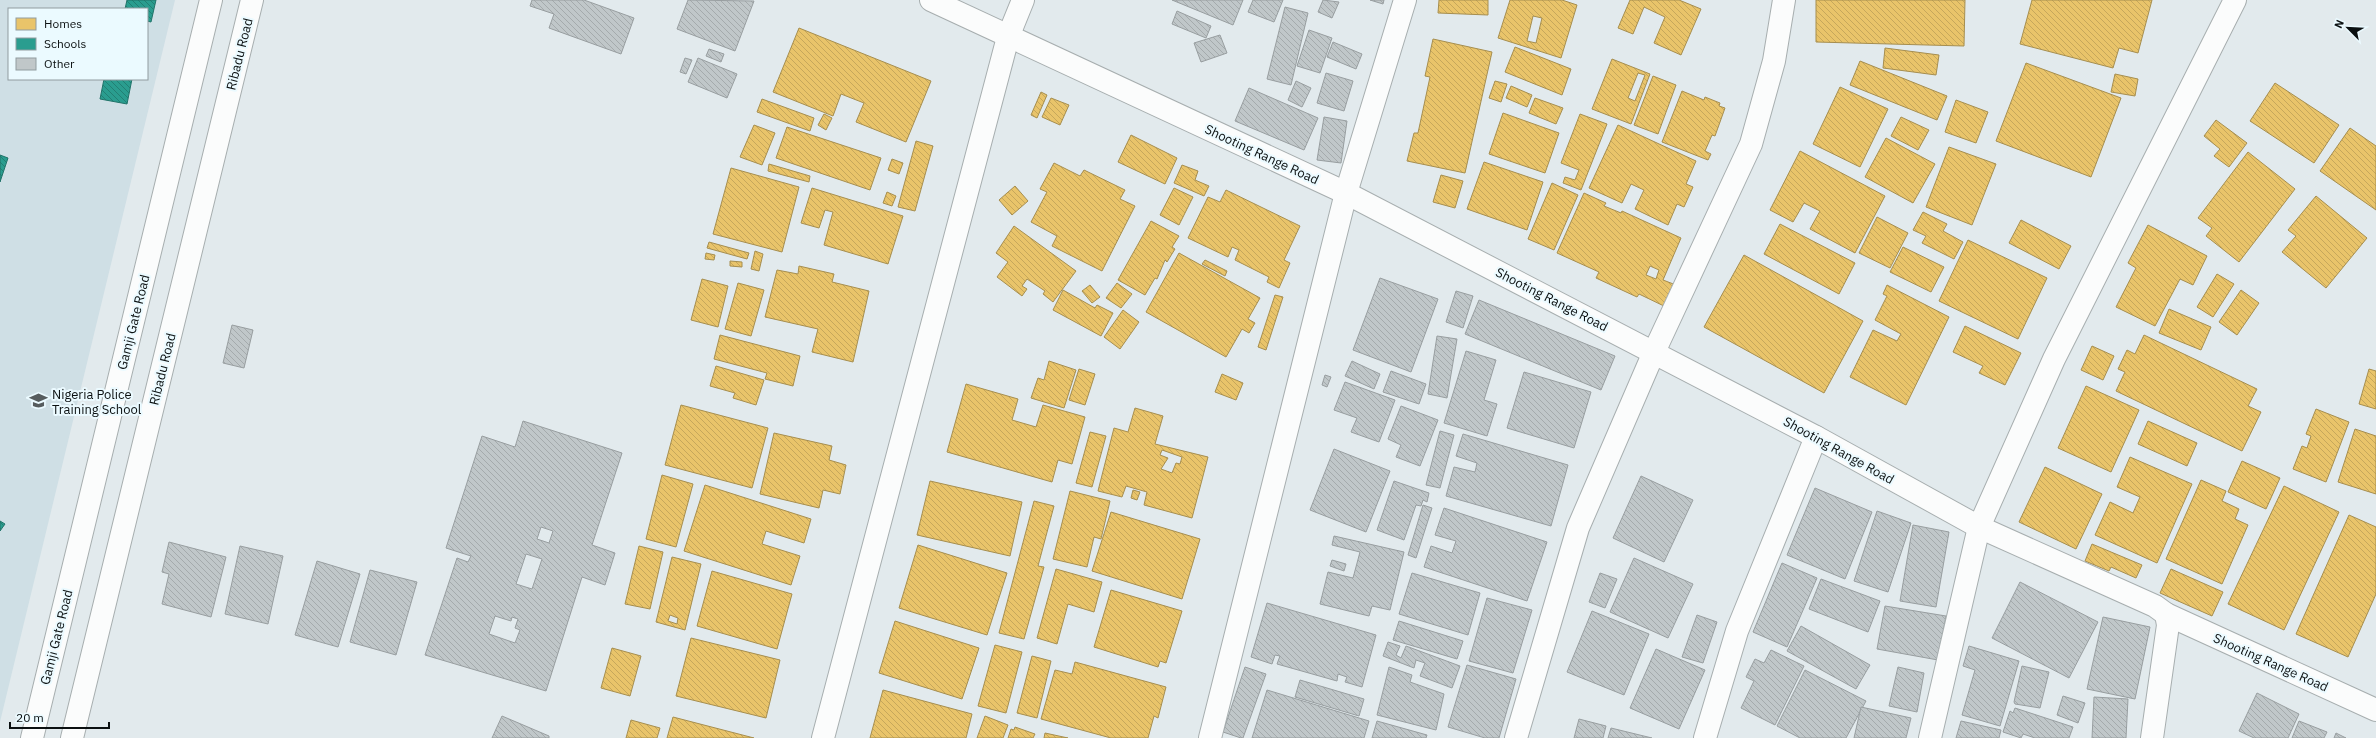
<svg xmlns="http://www.w3.org/2000/svg" width="2376" height="738" viewBox="0 0 2376 738" font-family="'IBM Plex Sans',sans-serif">
<defs>
<pattern id="homes-back-hatch" width="6" height="6" patternUnits="userSpaceOnUse"><rect width="6" height="6" fill="#e9c46a"/><path d="M-1 5l2 2M0 0l6 6M5-1l2 2" fill="none" stroke="#c6a75b"/></pattern>
<pattern id="schools-back-hatch" width="6" height="6" patternUnits="userSpaceOnUse"><rect width="6" height="6" fill="#2a9d8f"/><path d="M-1 5l2 2M0 0l6 6M5-1l2 2" fill="none" stroke="#227f73"/></pattern>
<pattern id="building-back-hatch" width="6" height="6" patternUnits="userSpaceOnUse"><rect width="6" height="6" fill="#c0c7c9"/><path d="M-1 5l2 2M0 0l6 6M5-1l2 2" fill="none" stroke="#a4aaac"/></pattern>
</defs>
<rect width="100%" height="100%" fill="#e2eaed"/>
<path fill="#cfdfe5" fill-rule="evenodd" d="M0,0H175L0,722ZM9,9H147V79H9Z"/>
<g fill="url(#homes-back-hatch)" stroke="#a68e4f" fill-rule="evenodd">
<path d="M1439,0H1488V15L1438,13Z"/>
<path d="M1510,0H1562L1577,5L1561,58L1498,38ZM1533,16L1542,18L1536,43L1527,41Z"/>
<path d="M1630,0H1679L1701,9L1681,55L1654,43L1665,17L1644,7L1633,34L1618,28Z"/>
<path d="M1816,0H1965L1964,46L1816,42Z"/>
<path d="M2032,0H2152L2138,53L2119,48L2113,68L2020,44Z"/>
<path d="M799,28L931,81L906,142L856,122L864,103L841,94L833,116L773,92Z"/>
<path d="M1433,39L1492,52L1465,173L1407,161L1414,133H1418L1430,77L1425,76Z"/>
<path d="M1515,47L1571,69L1562,95L1505,72Z"/>
<path d="M1885,48L1939,55L1936,75L1883,68Z"/>
<path d="M1612,59L1650,74L1631,124L1592,109ZM1638,73L1645,75L1635,101L1628,98Z"/>
<path d="M1860,61L1947,96L1937,120L1850,85Z"/>
<path d="M2026,63L2121,98L2091,177L1996,141Z"/>
<path d="M2115,74L2138,79L2135,96L2111,92Z"/>
<path d="M1653,76L1676,85L1658,134L1634,125Z"/>
<path d="M1495,81L1507,84L1501,102L1489,98Z"/>
<path d="M2275,83L2339,125L2314,163L2250,121Z"/>
<path d="M1511,86L1532,95L1527,107L1506,98Z"/>
<path d="M1840,87L1888,109L1860,167L1813,144Z"/>
<path d="M1682,91L1704,100L1705,97L1720,103L1719,106L1725,108L1715,136L1712,135L1705,151L1711,154L1708,160L1662,142Z"/>
<path d="M1041,92L1047,95L1037,118L1031,115Z"/>
<path d="M1051,98L1069,105L1060,125L1042,117Z"/>
<path d="M1535,98L1563,108L1556,124L1529,113Z"/>
<path d="M762,99L814,118L810,131L757,112Z"/>
<path d="M1956,100L1988,112L1976,143L1945,132Z"/>
<path d="M1503,113L1559,133L1545,173L1489,154Z"/>
<path d="M824,114L832,118L826,130L818,125Z"/>
<path d="M1580,114L1607,124L1581,190L1563,183L1565,177L1575,180L1579,170L1561,163Z"/>
<path d="M1901,117L1929,130L1918,150L1891,136Z"/>
<path d="M2216,120L2247,143L2229,167L2214,156L2220,149L2204,136Z"/>
<path d="M754,125L775,133L762,165L740,157Z"/>
<path d="M1618,125L1696,161L1686,184L1693,187L1684,207L1677,204L1668,225L1635,209L1644,190L1631,184L1622,203L1589,188Z"/>
<path d="M787,127L881,158L870,190L776,158Z"/>
<path d="M2350,128L2376,146V210L2320,171Z"/>
<path d="M1131,135L1177,158L1165,184L1118,162Z"/>
<path d="M1886,138L1935,164L1913,203L1865,177Z"/>
<path d="M916,141L933,146L915,211L898,207Z"/>
<path d="M1949,147L1996,164L1972,225L1926,207Z"/>
<path d="M1800,151L1885,196L1855,253L1810,229L1820,211L1804,203L1793,222L1770,210Z"/>
<path d="M2248,152L2295,189L2239,262L2206,236L2212,228L2198,218Z"/>
<path d="M892,159L903,163L899,174L888,170Z"/>
<path d="M1484,162L1543,182L1527,230L1467,209Z"/>
<path d="M1054,163L1080,176L1084,170L1125,190L1120,199L1135,206L1102,271L1052,246L1057,236L1031,222L1047,192L1040,189Z"/>
<path d="M769,164L810,176L809,182L768,171Z"/>
<path d="M1182,165L1198,171L1195,180L1209,186L1204,196L1174,183Z"/>
<path d="M731,168L799,187L782,252L713,234Z"/>
<path d="M1441,175L1463,181L1455,208L1433,202Z"/>
<path d="M1552,183L1578,195L1554,250L1528,239Z"/>
<path d="M1015,186L1028,201L1012,215L999,200Z"/>
<path d="M812,188L903,216L888,264L824,245L833,212L825,210L819,228L801,223Z"/>
<path d="M1174,188L1193,197L1179,225L1160,215Z"/>
<path d="M1226,190L1300,226L1284,260L1290,263L1279,288L1267,282L1269,277L1235,260L1239,250L1232,247L1228,257L1188,238L1208,197L1220,202Z"/>
<path d="M887,192L896,196L892,206L883,203Z"/>
<path d="M1584,193L1606,203L1604,206L1621,213L1622,211L1681,238L1663,280L1676,285L1666,307L1639,294L1637,297L1596,278L1599,272L1557,253ZM1650,266L1659,270L1656,279L1646,275Z"/>
<path d="M2316,196L2367,238L2326,288L2282,252L2296,236L2288,230Z"/>
<path d="M1923,212L1947,224L1943,231L1963,242L1954,259L1922,243L1926,236L1913,230Z"/>
<path d="M1877,217L1908,233L1890,268L1859,253Z"/>
<path d="M2021,220L2071,246L2059,269L2009,243Z"/>
<path d="M1151,221L1179,236L1172,247L1175,249L1167,262L1165,260L1157,279L1155,278L1145,295L1118,280Z"/>
<path d="M1780,224L1855,263L1839,294L1764,254Z"/>
<path d="M2148,225L2207,256L2193,285L2180,279L2155,326L2116,307L2136,268L2128,263Z"/>
<path d="M1014,226L1076,271L1053,302L1043,294L1045,291L1027,279L1022,286L1027,289L1022,296L997,277L1008,262L996,253Z"/>
<path d="M1968,240L2047,278L2018,339L1939,301Z"/>
<path d="M709,242L749,253L747,259L707,248Z"/>
<path d="M1903,247L1944,267L1931,292L1890,272Z"/>
<path d="M755,251L763,254L759,271L751,269Z"/>
<path d="M706,253L715,255L714,260L705,259Z"/>
<path d="M1179,253L1260,298L1248,319L1255,323L1249,333L1242,329L1226,357L1146,312Z"/>
<path d="M1744,255L1863,321L1824,393L1704,327Z"/>
<path d="M1205,260L1227,271L1225,276L1202,264Z"/>
<path d="M730,261L742,262V267L730,266Z"/>
<path d="M799,266L834,274L832,282L869,291L853,362L812,352L818,329L765,317L777,270L798,274Z"/>
<path d="M2217,274L2234,284L2213,317L2197,307Z"/>
<path d="M702,279L728,286L718,327L691,320Z"/>
<path d="M738,283L764,290L751,336L725,329Z"/>
<path d="M1117,283L1132,294L1121,308L1106,298Z"/>
<path d="M1090,285L1100,297L1092,303L1082,291Z"/>
<path d="M1887,285L1949,317L1906,405L1850,377L1873,330L1897,341L1901,334L1875,320L1887,296L1883,294Z"/>
<path d="M1063,290L1095,308L1097,305L1113,313L1101,336L1053,310Z"/>
<path d="M2241,290L2259,303L2237,335L2219,322Z"/>
<path d="M1275,295L1283,297L1266,350L1258,347Z"/>
<path d="M2169,309L2211,327L2201,350L2159,333Z"/>
<path d="M1123,310L1139,322L1120,349L1104,337Z"/>
<path d="M1965,326L2021,353L2005,385L1979,373L1983,366L1953,352Z"/>
<path d="M720,335L800,356L793,386L765,379L767,373L714,359Z"/>
<path d="M2144,335L2257,389L2248,406L2261,412L2242,451L2116,391L2125,372L2118,369L2127,350L2135,354Z"/>
<path d="M2092,346L2114,356L2103,380L2081,370Z"/>
<path d="M1049,361L1076,370L1064,408L1031,398L1038,378L1044,380Z"/>
<path d="M716,366L764,380L756,405L733,398L735,393L710,386Z"/>
<path d="M1079,369L1095,374L1085,405L1069,400Z"/>
<path d="M2369,369L2376,371V409L2359,404Z"/>
<path d="M1222,374L1243,383L1236,400L1215,392Z"/>
<path d="M966,384L1018,399L1012,420L1036,427L1043,405L1085,417L1072,464L1058,460L1052,482L947,452Z"/>
<path d="M2086,386L2139,410L2111,472L2058,448Z"/>
<path d="M681,405L768,428L752,488L665,465Z"/>
<path d="M1135,408L1163,416L1155,444L1208,457L1192,518L1144,505L1147,492L1126,486L1122,497L1098,491L1114,428L1128,432ZM1162,450L1182,457L1180,464L1176,463L1172,473L1161,469L1168,458L1160,455Z"/>
<path d="M2316,409L2349,422L2326,482L2293,469L2302,446L2307,448L2311,436L2306,434Z"/>
<path d="M2148,421L2197,443L2187,466L2138,444Z"/>
<path d="M2355,429L2376,436V494L2338,482Z"/>
<path d="M1090,432L1106,436L1092,487L1076,483Z"/>
<path d="M774,433L832,446L829,460L846,465L840,494L823,490L819,508L760,494Z"/>
<path d="M2130,457L2192,484L2157,563L2095,535L2110,502L2133,513L2140,497L2117,487Z"/>
<path d="M2242,461L2280,478L2266,509L2228,492Z"/>
<path d="M2045,467L2102,494L2076,549L2019,522Z"/>
<path d="M662,475L693,484L676,547L646,539Z"/>
<path d="M2201,480L2226,491L2222,501L2239,509L2235,519L2248,525L2222,584L2166,559Z"/>
<path d="M930,481L1022,502L1010,556L917,535Z"/>
<path d="M705,485L811,519L804,543L766,531L762,544L800,556L791,585L684,551Z"/>
<path d="M2284,486L2339,512L2284,630L2228,604Z"/>
<path d="M1133,490L1140,492L1137,500L1131,498Z"/>
<path d="M1070,491L1110,501L1101,539L1094,537L1087,567L1053,559Z"/>
<path d="M1034,501L1054,506L1038,566L1044,567L1024,639L999,633Z"/>
<path d="M1111,512L1200,539L1182,599L1092,571Z"/>
<path d="M2349,515L2376,527V594L2348,657L2296,634Z"/>
<path d="M2092,544L2142,565L2136,578L2111,567L2109,571L2085,561Z"/>
<path d="M918,545L1007,573L987,635L899,608Z"/>
<path d="M639,546L663,552L650,609L625,604Z"/>
<path d="M672,557L701,564L685,630L656,622ZM670,615L678,618L677,624L668,621Z"/>
<path d="M1056,569L1102,582L1094,612L1068,604L1057,644L1037,638Z"/>
<path d="M2171,569L2223,592L2212,616L2160,593Z"/>
<path d="M712,571L792,594L777,649L697,626Z"/>
<path d="M1111,590L1182,611L1166,663L1160,661L1158,667L1094,647Z"/>
<path d="M895,621L979,648L962,699L879,673Z"/>
<path d="M691,638L780,660L766,718L676,696Z"/>
<path d="M995,645L1022,652L1006,713L978,706Z"/>
<path d="M612,648L641,656L630,696L601,688Z"/>
<path d="M1032,656L1051,661L1037,718L1017,713Z"/>
<path d="M1075,662L1166,687L1158,718L1154,716L1148,738H1111L1041,719L1055,670L1072,674Z"/>
<path d="M883,690L972,714L966,738H870Z"/>
<path d="M985,716L1008,725L1003,738H977Z"/>
<path d="M673,717L754,738H667Z"/>
<path d="M631,720L660,728L657,738H626Z"/>
<path d="M1015,727L1035,734L1033,738H1008L1011,729L1014,730Z"/>
<path d="M1045,733L1068,738H1044Z"/>
</g>
<g fill="url(#schools-back-hatch)" stroke="#217369">
<path d="M127,0H156L151,22L147,21V9H125Z"/>
<path d="M104,79H132L127,104L100,99Z"/>
<path d="M0,155L8,158L0,182Z"/>
<path d="M0,521L5,524L0,531Z"/>
</g>
<g fill="url(#building-back-hatch)" stroke="#989ea0" fill-rule="evenodd">
<path d="M532,0H584L634,18L621,54L549,28L554,14L530,6Z"/>
<path d="M688,0L754,1L735,51L677,29Z"/>
<path d="M1172,0H1243L1233,25Z"/>
<path d="M1253,0H1283L1274,22L1248,12Z"/>
<path d="M1323,0L1339,2L1332,18L1318,12Z"/>
<path d="M1370,0H1384L1383,4Z"/>
<path d="M1285,7L1308,13L1291,85L1267,79Z"/>
<path d="M1177,11L1211,26L1206,38L1172,24Z"/>
<path d="M1309,30L1332,38L1320,73L1297,66Z"/>
<path d="M1220,35L1227,53L1201,62L1194,43Z"/>
<path d="M1333,42L1362,54L1356,69L1327,57Z"/>
<path d="M709,49L724,54L721,62L706,56Z"/>
<path d="M685,58L692,60L686,74L680,72Z"/>
<path d="M698,58L737,74L727,98L688,82Z"/>
<path d="M1326,73L1353,81L1344,111L1317,103Z"/>
<path d="M1296,81L1311,88L1302,107L1288,100Z"/>
<path d="M1249,88L1318,118L1304,150L1235,121Z"/>
<path d="M1324,117L1347,121L1341,163L1317,160Z"/>
<path d="M1380,278L1438,299L1411,372L1353,350Z"/>
<path d="M1456,291L1473,296L1463,328L1446,322Z"/>
<path d="M1479,300L1615,356L1601,390L1465,334Z"/>
<path d="M232,325L253,330L244,368L223,363Z"/>
<path d="M1437,336L1457,339L1447,398L1428,394Z"/>
<path d="M1466,351L1496,360L1484,400L1497,404L1487,436L1444,423Z"/>
<path d="M1352,361L1380,374L1374,389L1345,376Z"/>
<path d="M1391,371L1426,384L1419,404L1383,392Z"/>
<path d="M1524,372L1591,392L1574,448L1507,428Z"/>
<path d="M1325,375L1331,377L1327,387L1322,385Z"/>
<path d="M1345,382L1395,400L1379,442L1351,432L1357,418L1334,410Z"/>
<path d="M1401,406L1438,420L1420,466L1396,457L1401,445L1388,439Z"/>
<path d="M523,421L622,453L592,545L615,553L605,585L582,577L546,691L425,655L457,558L468,562L471,556L446,548L482,436L515,447ZM541,527L553,531L549,543L537,539ZM526,554L542,559L532,589L516,584ZM495,616L511,621L512,617L518,619L515,628L520,630L515,643L489,634Z"/>
<path d="M1440,431L1454,435L1440,488L1426,485Z"/>
<path d="M1463,434L1568,465L1551,526L1446,496L1454,467L1475,472L1477,463L1456,456Z"/>
<path d="M1334,449L1390,471L1366,532L1310,510Z"/>
<path d="M1641,476L1693,500L1664,562L1613,538Z"/>
<path d="M1394,481L1429,493L1427,502L1423,500L1421,506L1416,505L1404,540L1377,530Z"/>
<path d="M1815,488L1872,512L1845,579L1787,555Z"/>
<path d="M1423,505L1432,508L1416,558L1408,555Z"/>
<path d="M1444,508L1547,542L1527,601L1424,567L1431,546L1452,553L1456,541L1435,535Z"/>
<path d="M1877,511L1911,523L1888,592L1854,581Z"/>
<path d="M1913,525L1949,532L1936,607L1900,601Z"/>
<path d="M1334,536L1404,552L1390,610L1372,606L1369,616L1320,604L1328,572L1353,578L1360,552L1332,545Z"/>
<path d="M169,542L226,557L211,617L162,604L169,574L162,572Z"/>
<path d="M240,546L283,556L268,624L225,614Z"/>
<path d="M1634,558L1693,584L1668,638L1610,612Z"/>
<path d="M1332,560L1346,564L1344,571L1330,566Z"/>
<path d="M317,561L360,574L338,647L295,635Z"/>
<path d="M1782,563L1817,578L1787,647L1753,632Z"/>
<path d="M370,570L417,582L396,655L350,642Z"/>
<path d="M1412,573L1480,593L1468,635L1399,614Z"/>
<path d="M1600,573L1617,579L1605,608L1589,602Z"/>
<path d="M1821,579L1880,601L1868,632L1809,609Z"/>
<path d="M2020,582L2098,622L2069,678L1992,638Z"/>
<path d="M1487,598L1532,610L1513,673L1469,661Z"/>
<path d="M1267,603L1376,635L1362,687L1345,682L1347,677L1338,674L1337,681L1277,664L1280,656L1275,655L1272,664L1251,657Z"/>
<path d="M1885,606L1946,616L1938,660L1877,649Z"/>
<path d="M1592,611L1649,634L1624,695L1567,672Z"/>
<path d="M1697,615L1717,622L1703,663L1682,657Z"/>
<path d="M2103,617L2150,627L2135,699L2087,689Z"/>
<path d="M1399,621L1463,641L1457,659L1393,640Z"/>
<path d="M1801,626L1870,665L1856,689L1787,651Z"/>
<path d="M1388,642L1400,646L1396,655L1401,658L1406,646L1460,666L1452,688L1420,676L1425,663L1416,660L1414,668L1383,656Z"/>
<path d="M1969,646L2019,661L2000,726L1962,715L1975,670L1963,666Z"/>
<path d="M1656,649L1705,670L1679,729L1630,708Z"/>
<path d="M1771,650L1804,666L1775,725L1741,708L1754,681L1746,677L1755,659L1764,663Z"/>
<path d="M1467,665L1516,679L1499,738H1485L1448,727Z"/>
<path d="M2022,666L2049,672L2040,708L2015,704L2014,702Z"/>
<path d="M1245,667L1266,674L1243,738H1241L1223,732Z"/>
<path d="M1389,667L1412,675L1410,682L1444,694L1436,730L1377,715Z"/>
<path d="M1898,667L1924,673L1917,712L1889,706Z"/>
<path d="M1805,670L1866,701L1846,738H1800L1777,726Z"/>
<path d="M1300,680L1364,699L1359,716L1295,697Z"/>
<path d="M1267,690L1369,721L1364,738H1252Z"/>
<path d="M2257,693L2299,714L2288,738H2254L2239,731Z"/>
<path d="M2063,696L2085,703L2078,723L2057,715Z"/>
<path d="M2094,697L2128,699L2126,738H2092Z"/>
<path d="M1861,707L1911,718L1906,738H1854Z"/>
<path d="M2015,708L2073,727L2069,738H2035L2023,734L2021,738L2003,732L2010,711L2013,713Z"/>
<path d="M502,716L549,736V738H492Z"/>
<path d="M1579,719L1606,726L1603,738H1574Z"/>
<path d="M1377,721L1427,735L1426,738H1372Z"/>
<path d="M1961,721L2001,730L1999,738H1956Z"/>
<path d="M2299,721L2327,732L2324,738H2292Z"/>
<path d="M1611,728L1652,738H1608Z"/>
<path d="M2336,733L2346,738H2334Z"/>
</g>
<g fill="none" stroke-linecap="round" stroke-linejoin="round">
<defs>
<g id="minor">
<path d="M931,0L1346,193L1816,437L1979,527L2155,606L2166,614L2168,625L2152,738"/>
<path d="M2166,614L2376,710"/>
<path d="M823,738L1008,37L1023,0"/>
<path d="M1210,738L1346,193L1405,0"/>
<path d="M1516,738L1578,528L1654,352L1751,144L1774,61L1784,0"/>
<path d="M1705,738L1737,631L1816,437"/>
<path d="M1930,738L1979,527L2054,359L2235,0"/>
</g>
<g id="major">
<path d="M32,738L211,0"/>
<path d="M72,738L252,0"/>
</g>
</defs>
<use href="#minor" stroke="#a7aeaf" stroke-width="24"/>
<use href="#major" stroke="#a7aeaf" stroke-width="24"/>
<use href="#minor" stroke="#fbfcfc" stroke-width="22"/>
<use href="#major" stroke="#fbfcfc" stroke-width="22"/>
</g>
<defs>
<symbol id="university-bare" viewBox="-9 -9 18 18"><path d="M0-5L7-2L0 1L-7-2ZM-4 1L0 2.5L4 1V4Q0 6-4 4Z" fill="#565c5e" stroke="#ebfaff" stroke-width="2.5" paint-order="stroke"/></symbol>
</defs>
<g fill-rule="evenodd">
<use href="#university-bare" x="26" y="388" width="25" height="25"/>
</g>
<g text-anchor="middle" stroke-width="4" stroke-linejoin="round" paint-order="stroke">
<g font-size="13" fill="#0b1011" stroke="#ebfaff">
<text transform="translate(239 54) rotate(-76)" y="5">Ribadu Road</text>
<text transform="translate(1262 154) rotate(25)" y="5">Shooting Range Road</text>
<text transform="translate(1552 299) rotate(27)" y="5">Shooting Range Road</text>
<text transform="translate(133 322) rotate(-76)" y="5">Gamji Gate Road</text>
<text transform="translate(162 369) rotate(-76)" y="5">Ribadu Road</text>
<text transform="translate(1839 450) rotate(29)" y="5">Shooting Range Road</text>
<text transform="translate(56 637) rotate(-76)" y="5">Gamji Gate Road</text>
<text transform="translate(2271 662) rotate(24)" y="5">Shooting Range Road</text>
</g>
<g font-size="13" fill="#0b1011" stroke="#ebfaff" text-anchor="start">
<text x="52" y="399">Nigeria Police<tspan x="52" dy="15">Training School</tspan></text>
</g>
</g>
<rect x="8" y="8" width="140" height="72" fill="#ebfaff" stroke="#919ca0"/>
<rect x="16" y="18" width="20" height="12" fill="#e9c46a" stroke="#919ca0"/>
<text x="44" y="28" font-size="12" fill="#0b1011">Homes</text>
<rect x="16" y="38" width="20" height="12" fill="#2a9d8f" stroke="#919ca0"/>
<text x="44" y="48" font-size="12" fill="#0b1011">Schools</text>
<rect x="16" y="58" width="20" height="12" fill="#c0c7c9" stroke="#919ca0"/>
<text x="44" y="68" font-size="12" fill="#0b1011">Other</text>
<g transform="translate(2348 28) rotate(294)" stroke="#ebfaff" stroke-width="3" paint-order="stroke">
<path d="M0-3L7 15L0 10L-7 15Z" fill="#0b1011"/>
<text y="-6" font-size="11" font-weight="bold" text-anchor="middle" fill="#0b1011">N</text>
</g>
<path d="M10 722v6h99v-6" fill="none" stroke="#0b1011" stroke-width="2"/>
<text x="16" y="722" font-size="12" fill="#0b1011" stroke="#ebfaff" stroke-width="3" paint-order="stroke">20 m</text>
</svg>
